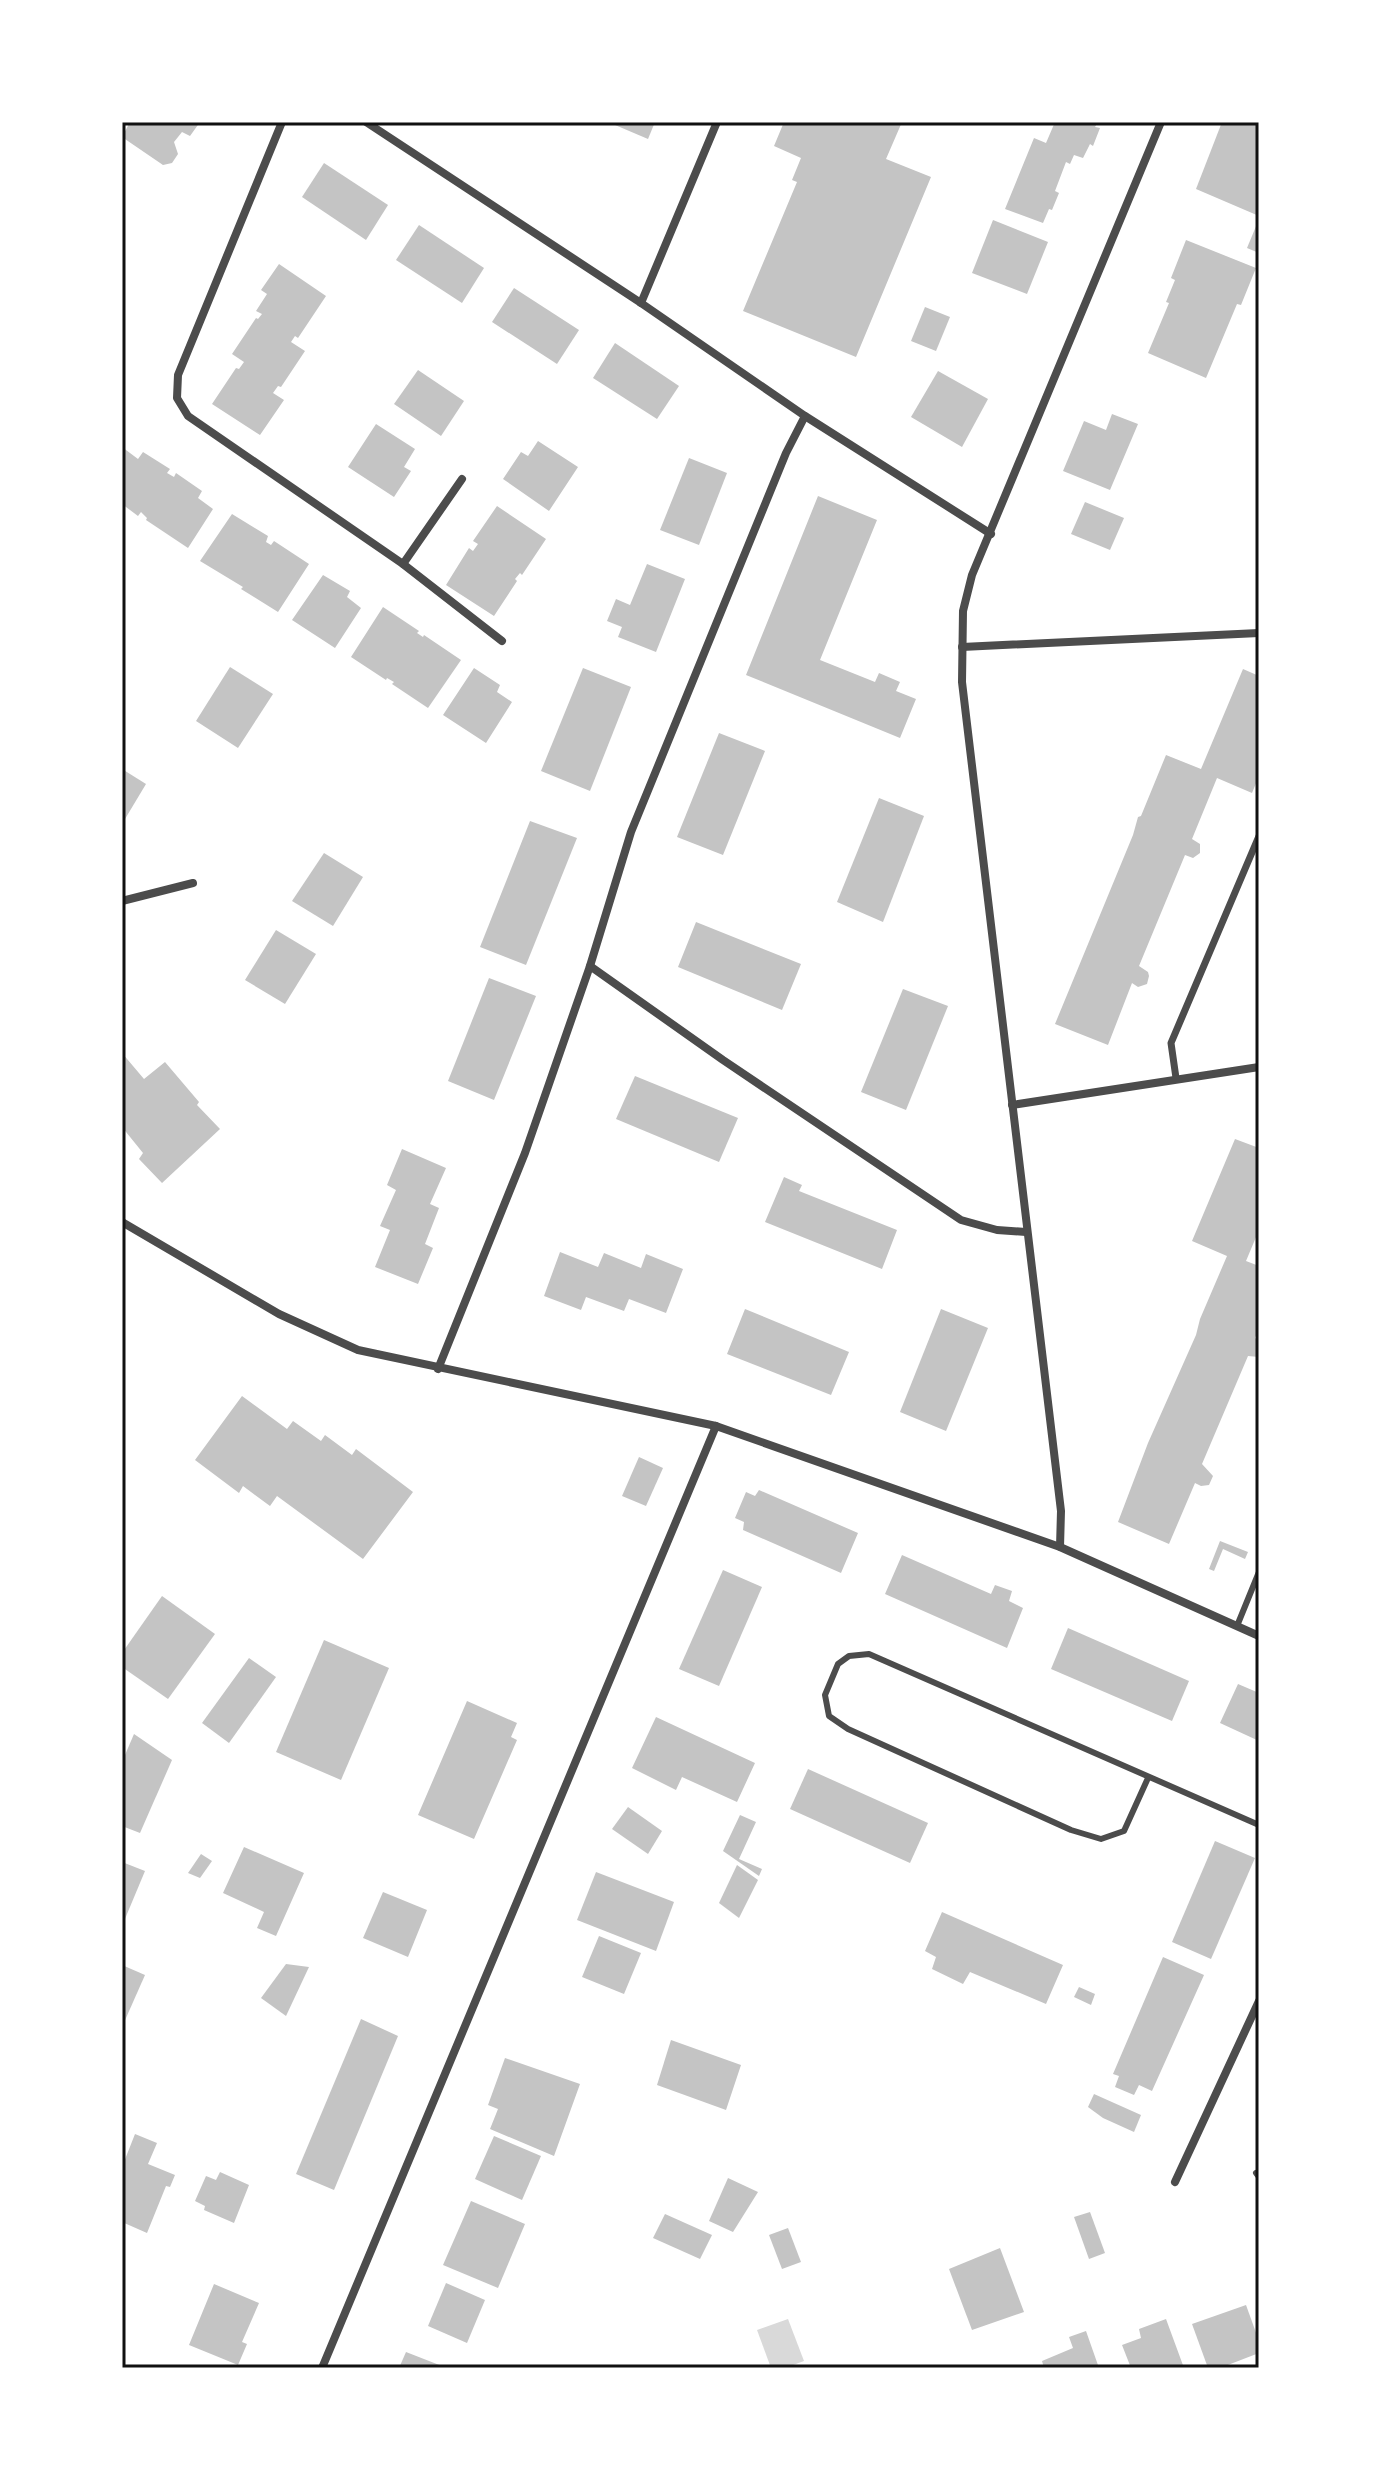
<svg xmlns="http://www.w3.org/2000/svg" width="1381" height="2490" viewBox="0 0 1381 2490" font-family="'Roboto Condensed',sans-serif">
<rect width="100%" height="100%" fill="#fff"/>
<path fill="#d9d9d9" d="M788,2319L804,2361L785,2368H771L757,2330Z"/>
<g fill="#c4c4c4">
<path d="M130,122H200L190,136L182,132L174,142L178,154L172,163L163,165L122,137Z"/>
<path d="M608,122H655L648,139Z"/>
<path d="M784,122H902L886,159L931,177L856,357L743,311L797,182L792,180L801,158L774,146Z"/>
<path d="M1055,122H1098L1095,127L1100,128L1093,146L1090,144L1083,158L1074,155L1070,164L1066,162L1055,191L1059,193L1052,210L1049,209L1043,223L1005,209L1034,138L1046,143Z"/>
<path d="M1222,122H1259V216L1196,189Z"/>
<path d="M324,163L388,205L366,240L302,197Z"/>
<path d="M1259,219V253L1247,248Z"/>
<path d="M993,220L1048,242L1027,294L972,273Z"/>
<path d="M419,225L484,268L462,303L396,260Z"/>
<path d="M1186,240L1256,268L1241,305L1237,304L1206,378L1148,353L1169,303L1166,302L1175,280L1171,278Z"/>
<path d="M279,264L326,296L298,338L295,336L291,342L305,351L281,387L278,386L273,393L284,400L260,435L212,404L236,368L239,369L244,362L232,354L256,318L258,319L262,314L256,311L267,294L261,290Z"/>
<path d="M514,288L579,330L557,364L492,322Z"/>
<path d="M925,307L950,317L936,351L911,341Z"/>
<path d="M615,343L679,386L657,419L593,378Z"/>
<path d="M418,370L464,401L441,436L394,404Z"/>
<path d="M938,371L988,399L962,447L911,417Z"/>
<path d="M1112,414L1138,424L1110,490L1063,471L1084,421L1106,430Z"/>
<path d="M376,424L415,449L404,467L411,471L394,497L348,467Z"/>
<path d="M538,441L578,467L549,511L503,479L521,452L528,456Z"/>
<path d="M122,447L138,459L143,452L170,469L167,473L174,477L176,473L202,491L198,498L213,509L188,548L146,520L147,518L141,512L138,516L122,504Z"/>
<path d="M689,458L727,473L699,545L660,530Z"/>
<path d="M818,496L877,520L820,660L875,682L879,673L900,682L896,691L916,699L900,738L746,675Z"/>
<path d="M1085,502L1124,518L1110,550L1071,534Z"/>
<path d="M497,506L546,539L522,575L520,573L515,579L517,581L494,616L446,585L469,548L473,551L478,544L473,541Z"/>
<path d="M232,514L268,536L266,542L271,545L274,541L309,564L278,612L241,589L243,587L200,561Z"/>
<path d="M647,564L685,579L656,652L618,637L622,627L607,621L616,599L630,605Z"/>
<path d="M323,575L350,591L347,597L361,608L335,648L292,620Z"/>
<path d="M383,607L419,631L417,633L423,637L424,635L461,660L428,708L392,684L394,682L387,678L386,680L351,657Z"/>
<path d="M230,667L273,694L238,748L196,721Z"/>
<path d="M474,668L500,685L497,692L512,702L486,743L443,715Z"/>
<path d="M583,668L631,687L590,791L541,771Z"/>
<path d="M1243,669L1259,676V776L1252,793L1217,778L1192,839L1200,844V853L1193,858L1185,855L1139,966L1148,972L1149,976L1147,984L1138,987L1132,983L1108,1045L1055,1024L1133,835L1138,817L1141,816L1166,755L1201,769Z"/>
<path d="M719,733L765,751L723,855L677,837Z"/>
<path d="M122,769L146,784L122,824Z"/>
<path d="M879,798L924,816L883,922L837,902Z"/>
<path d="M530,821L577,838L526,965L480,947Z"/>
<path d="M324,853L363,877L333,926L292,901Z"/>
<path d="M696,922L801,964L782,1010L678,967Z"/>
<path d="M276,930L316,954L285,1004L245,980Z"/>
<path d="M489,978L536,996L494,1100L448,1081Z"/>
<path d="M903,989L948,1006L906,1110L861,1092Z"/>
<path d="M122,1053L144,1079L165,1062L199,1102L197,1105L220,1129L162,1183L139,1159L143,1153L122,1127Z"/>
<path d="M635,1076L738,1118L719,1162L616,1119Z"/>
<path d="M1235,1139L1259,1148V1230L1246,1261L1259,1266V1328L1255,1338L1259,1341V1357L1248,1356L1202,1464L1213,1476L1209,1485L1201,1486L1195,1483L1169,1544L1118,1522L1148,1443L1196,1335L1200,1319L1227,1256L1192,1241Z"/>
<path d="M402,1149L446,1168L430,1204L439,1208L425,1244L433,1248L418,1284L375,1267L390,1230L380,1226L396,1190L387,1185Z"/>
<path d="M784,1177L802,1185L799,1191L897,1230L882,1269L765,1222Z"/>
<path d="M560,1252L598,1267L604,1253L641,1268L646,1254L683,1269L666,1313L629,1299L624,1311L586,1297L581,1310L544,1296Z"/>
<path d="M745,1309L849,1352L831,1395L727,1354Z"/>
<path d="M941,1309L988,1328L946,1431L900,1412Z"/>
<path d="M242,1396L287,1429L293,1421L321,1441L325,1435L352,1455L356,1449L413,1492L363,1559L277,1496L270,1506L243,1486L239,1493L195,1460Z"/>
<path d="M639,1457L663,1468L646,1506L622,1496Z"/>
<path d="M759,1490L858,1533L841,1573L743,1530L744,1522L735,1518L746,1492L755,1496Z"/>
<path d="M1220,1541L1248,1552L1245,1559L1223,1549L1214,1571L1209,1569Z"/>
<path d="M902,1555L991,1594L995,1585L1012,1591L1009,1601L1023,1608L1007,1648L885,1594Z"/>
<path d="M723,1570L762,1587L719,1686L679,1669Z"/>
<path d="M162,1596L215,1634L168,1699L122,1667V1653Z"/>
<path d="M1068,1628L1189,1681L1172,1721L1051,1669Z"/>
<path d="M324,1640L389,1668L341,1780L276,1752Z"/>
<path d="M249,1658L276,1677L229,1743L202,1723Z"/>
<path d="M1238,1684L1259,1693V1741L1220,1723Z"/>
<path d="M467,1701L517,1723L511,1737L517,1740L474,1839L418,1815Z"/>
<path d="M656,1717L755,1763L737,1802L682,1777L676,1790L632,1768Z"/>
<path d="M134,1734L172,1760L140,1833L122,1826V1762Z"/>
<path d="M808,1769L928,1823L910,1863L790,1809Z"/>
<path d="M628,1807L662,1831L648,1854L612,1829Z"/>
<path d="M740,1815L756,1822L739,1859L762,1869L759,1876L723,1851Z"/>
<path d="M1215,1841L1255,1858L1211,1959L1172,1942Z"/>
<path d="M244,1847L304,1873L276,1936L257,1928L264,1912L223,1893Z"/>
<path d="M201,1854L212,1861L200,1878L188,1873Z"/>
<path d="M122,1862L145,1871L122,1926Z"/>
<path d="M737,1865L758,1880L739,1918L719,1903Z"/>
<path d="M596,1872L674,1902L656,1951L577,1920Z"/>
<path d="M383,1892L427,1910L408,1957L363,1938Z"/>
<path d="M942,1912L1063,1965L1046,2004L970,1972L963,1984L932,1969L936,1957L925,1951Z"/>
<path d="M599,1936L641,1953L624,1994L582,1977Z"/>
<path d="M1163,1957L1204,1975L1152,2091L1139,2085L1134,2095L1115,2087L1119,2076L1113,2074Z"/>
<path d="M286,1964L309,1967L286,2016L261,1998Z"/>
<path d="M122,1965L145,1975L122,2027Z"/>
<path d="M1079,1987L1095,1994L1091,2005L1074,1997Z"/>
<path d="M361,2019L398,2036L334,2190L296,2174Z"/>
<path d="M671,2040L741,2065L726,2110L657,2085Z"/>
<path d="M505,2058L580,2084L554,2156L490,2129L498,2109L488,2105Z"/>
<path d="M1094,2094L1141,2115L1134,2132L1103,2118L1088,2107Z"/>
<path d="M135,2134L157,2143L148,2164L175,2175L170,2187L166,2186L147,2233L122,2222V2167Z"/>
<path d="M494,2136L541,2156L522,2200L475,2179Z"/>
<path d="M220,2172L249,2185L234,2223L204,2210L205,2206L195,2201L206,2176L216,2180Z"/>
<path d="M728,2178L758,2192L733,2232L709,2221Z"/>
<path d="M471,2201L525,2224L498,2288L443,2265Z"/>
<path d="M1090,2212L1105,2253L1089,2259L1074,2217Z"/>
<path d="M665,2214L712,2235L700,2259L653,2238Z"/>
<path d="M788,2228L801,2262L782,2269L769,2235Z"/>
<path d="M1000,2248L1024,2312L972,2330L949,2269Z"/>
<path d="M446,2283L485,2300L467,2343L428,2326Z"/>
<path d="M214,2284L259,2303L242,2342L247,2344L238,2365L189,2345Z"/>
<path d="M1246,2305L1259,2341V2353L1220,2368H1208L1192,2324Z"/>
<path d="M1166,2319L1184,2368H1131L1122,2345L1141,2338L1139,2329Z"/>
<path d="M1086,2331L1099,2368H1044L1042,2361L1073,2348L1069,2337Z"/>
<path d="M406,2352L447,2368H399Z"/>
</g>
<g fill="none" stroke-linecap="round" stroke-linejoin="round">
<g stroke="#4c4c4c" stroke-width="6">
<path d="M1237,1626L1259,1572"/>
<path d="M1148,1778L1124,1831L1101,1839L1071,1830L848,1729L829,1716L825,1695L838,1664L849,1656L869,1654L1259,1825"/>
<path d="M1256,2173L1259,2177"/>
</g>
<path stroke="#4c4c4c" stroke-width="7" d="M1176,1078L1171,1043L1259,836"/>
<g stroke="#4c4c4c" stroke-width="8">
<path d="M282,122L178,375L177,398L188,416L403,564L502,641"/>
<path d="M366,122L641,303L805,416L991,534"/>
<path d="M641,303L717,122"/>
<path d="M403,564L462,479"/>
<path d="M962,647L1259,633"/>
<path d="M122,901L193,883"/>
<path d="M590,966L723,1060L961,1220L997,1230L1026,1232"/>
<path d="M1012,1105L1259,1067"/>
<path d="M122,1222L279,1314L358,1350L716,1426L1060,1547L1259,1636"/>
<path d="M438,1369L525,1153L590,966L631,832L786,453L805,416"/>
<path d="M1060,1547L1061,1511L962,682L963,611L972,575L1161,122"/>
<path d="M1175,2182L1259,2001"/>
<path d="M322,2368L716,1426"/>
</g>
</g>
<rect width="1381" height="2490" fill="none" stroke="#ffffff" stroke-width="248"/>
<rect x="124" y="124" width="1133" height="2242" fill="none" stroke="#111" stroke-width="3"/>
</svg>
